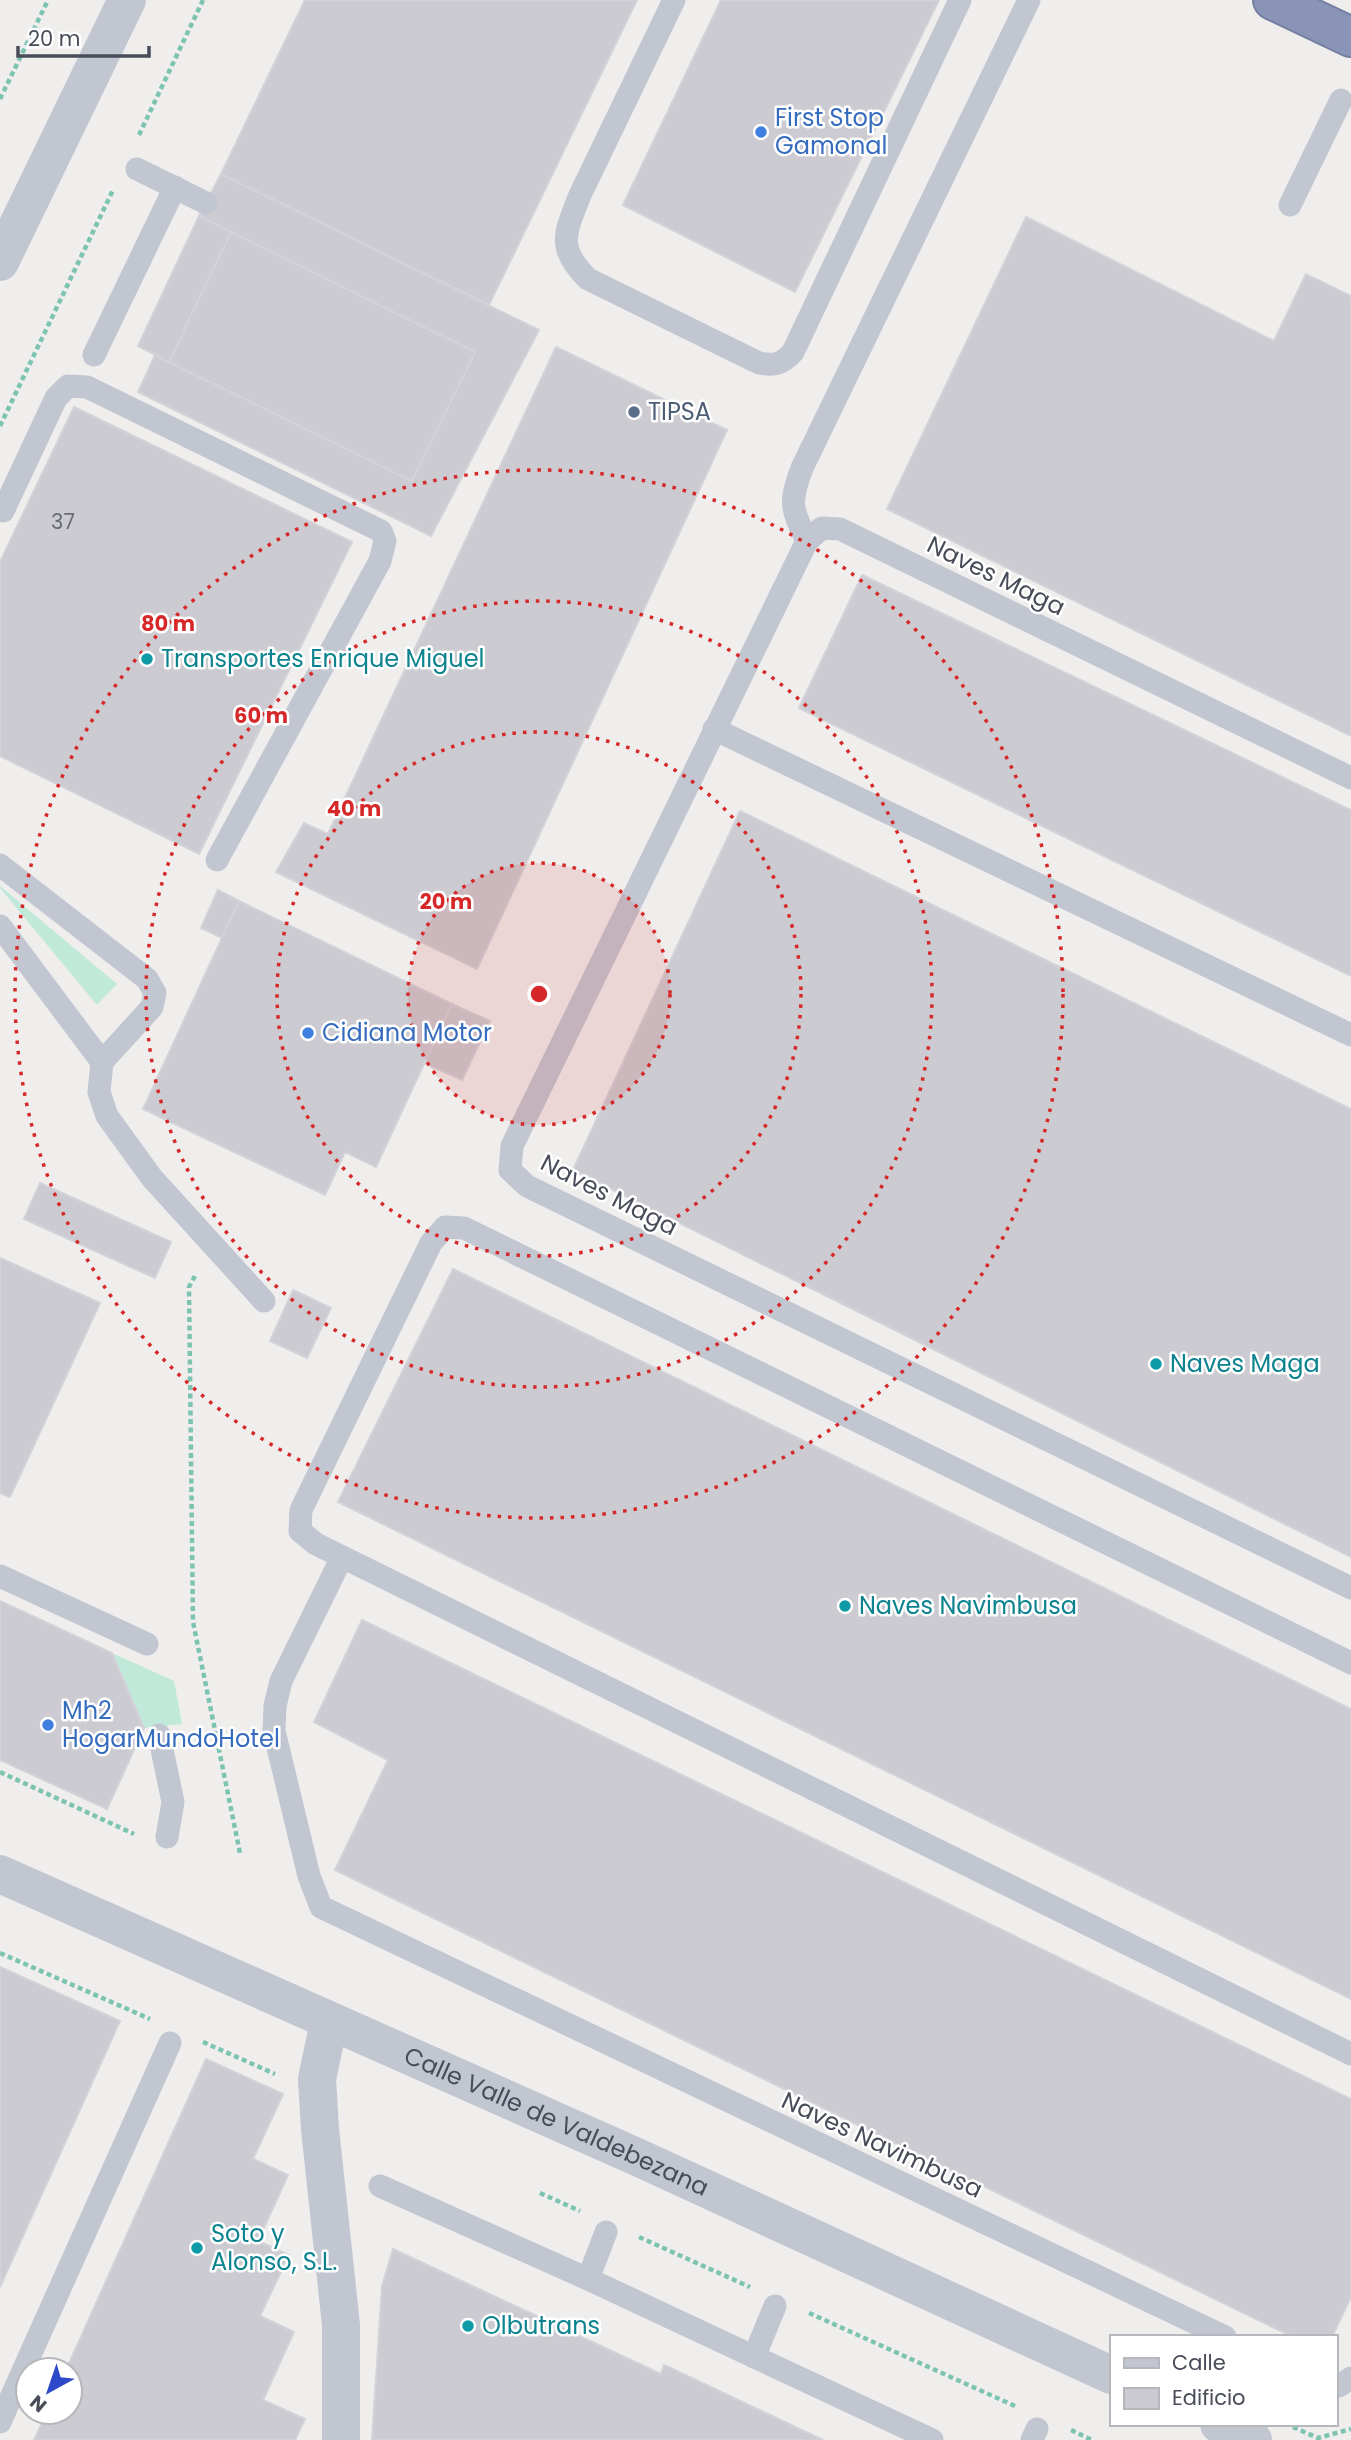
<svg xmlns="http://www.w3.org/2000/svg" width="1351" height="2440" viewBox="0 0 1351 2440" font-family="Poppins,sans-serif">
<rect width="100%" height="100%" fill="#efeeed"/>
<g fill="#c0e9da">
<path d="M0,886L117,984L97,1005L0,888Z"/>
<path d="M112,1653L174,1681L182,1724L144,1728Z"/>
</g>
<g fill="#cbcbd1" stroke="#d2d2d8" stroke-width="2">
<path d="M305,0H637L489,305L221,174Z"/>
<path d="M721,0H939L795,292L623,205Z"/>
<path d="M221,174L539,330L431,536L138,392L155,355L412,481L475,352L199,216Z"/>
<path d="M199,216L231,232L169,362L138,346Z"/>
<path d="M1026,217L1274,341L1306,274L1351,296V736L887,509Z"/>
<path d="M231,232L475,352L412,481L169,362Z"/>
<path d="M556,347L727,430L477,969L276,872L304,823L328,834Z"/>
<path d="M74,407L352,542L199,854L0,756V562Z"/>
<path d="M862,575L1351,810V976L799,708Z"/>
<path d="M740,811L1351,1109V1557L573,1170Z"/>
<path d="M218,890L239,901L222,938L201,928Z"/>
<path d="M239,901L452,1004L376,1167L345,1152L325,1195L143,1109Z"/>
<path d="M452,1004L490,1021L462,1080L424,1063Z"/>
<path d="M40,1183L171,1242L155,1278L24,1219Z"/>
<path d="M0,1258L100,1303L10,1497L0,1493Z"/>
<path d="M453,1269L1351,1709V1999L338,1502Z"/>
<path d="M293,1290L331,1308L307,1358L270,1341Z"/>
<path d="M0,1601L112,1653L144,1728L107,1809L0,1760Z"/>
<path d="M362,1620L1351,2099V2297L1332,2337H1293L335,1870L388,1760L314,1722Z"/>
<path d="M0,1967L120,2021L0,2287Z"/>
<path d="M206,2059L283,2094L253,2159L288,2175L258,2241L289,2255L260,2316L294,2332L263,2400L305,2419L295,2440H34L47,2412H70V2370H66Z"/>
<path d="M393,2249L661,2374L664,2365L823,2440H372L382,2286Z"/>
</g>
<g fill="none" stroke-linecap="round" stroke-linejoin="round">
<defs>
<path id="highway" d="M1273,0L1351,37"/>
</defs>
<use href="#highway" stroke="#757fa2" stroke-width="42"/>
<g stroke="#7cc3b2" stroke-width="4.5" stroke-dasharray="5 3.5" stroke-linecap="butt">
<path d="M0,99L48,0"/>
<path d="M139,135L203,0"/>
<path d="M0,426L113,190"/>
<path d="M195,1276L189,1287L193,1622L240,1853"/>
<path d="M0,1772L134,1834"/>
<path d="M0,1953L150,2019"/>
<path d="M203,2042L275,2074"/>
<path d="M540,2193L580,2211"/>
<path d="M639,2237L750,2287"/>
<path d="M809,2313L1015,2406"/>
<path d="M1293,2427L1318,2438L1351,2429"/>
<path d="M1071,2430L1092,2440"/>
</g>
<g stroke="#c2c6d1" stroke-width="23">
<path d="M674,0L580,195C565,233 556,248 588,279L759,363C775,366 782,364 793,352L960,0"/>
<path d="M137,169L206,203"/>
<path d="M1290,205L1341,100"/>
<path d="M94,355L175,187"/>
<path d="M3,511L56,398L68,386L87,387L381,531L385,541L380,561L217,860"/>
<path d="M807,541C791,508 789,503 802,468L1029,0"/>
<path d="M714,729L1351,1035"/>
<path d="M1351,778L840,529L822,528L807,541L512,1146L510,1170L527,1186L1351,1588"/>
<path d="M0,865L147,979L155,993L152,1007L102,1062L0,926"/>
<path d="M102,1062L99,1092L107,1116L152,1178L264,1301"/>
<path d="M342,1557L281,1681L275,1706L274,1731L309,1876L321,1907L1225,2337"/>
<path d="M0,1576L147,1644"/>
<path d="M1351,1663L464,1228L445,1227L431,1243L301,1510L300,1531L316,1544L1351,2054"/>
<path d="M159,1735L173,1802L167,1837"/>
<path d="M380,2186L588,2279L932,2440"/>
<path d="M588,2279L606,2232"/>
<path d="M754,2357L775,2306"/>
<path d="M1335,2384L1339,2386L1351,2378"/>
<path d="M0,2422L170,2043"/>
<path d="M1032,2440L1037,2429"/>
</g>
<g stroke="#c2c6d1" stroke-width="38">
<path d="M0,262L127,0"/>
<path id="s1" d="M0,1874L637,2157L1111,2375"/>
<path d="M329,2022L317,2079L320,2129L341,2325V2440"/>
<path d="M1219,2424L1253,2440"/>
</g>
<use href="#highway" stroke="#8a94b7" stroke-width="38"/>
</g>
<circle cx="539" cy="994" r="131" fill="#d62828" fill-opacity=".12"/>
<g fill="none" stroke="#d62828" stroke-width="3.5" stroke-dasharray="3.5 7">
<circle cx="539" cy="994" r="131"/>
<circle cx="539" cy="994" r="262"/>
<circle cx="539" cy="994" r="393"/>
<circle cx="539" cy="994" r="524"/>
</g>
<g fill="#3f7fe0" stroke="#fff" stroke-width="2.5">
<circle cx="761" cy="132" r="7"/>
<circle cx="308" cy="1033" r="7"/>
<circle cx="48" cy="1725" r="7"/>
</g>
<circle fill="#5c6f8a" stroke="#fff" stroke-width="2.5" cx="634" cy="412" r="7"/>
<g fill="#0f9aa8" stroke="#fff" stroke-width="2.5">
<circle cx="147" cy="659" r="7"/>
<circle cx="1156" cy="1364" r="7"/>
<circle cx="845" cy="1606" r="7"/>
<circle cx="197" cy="2248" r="7"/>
<circle cx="468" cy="2326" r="7"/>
</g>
<g text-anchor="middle" stroke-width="5" stroke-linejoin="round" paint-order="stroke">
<g font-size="21" fill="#686c76">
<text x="63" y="529">37</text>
</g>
<g font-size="24" fill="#366cbe" stroke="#fff" text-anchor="start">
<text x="775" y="126">First Stop<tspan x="775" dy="28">Gamonal</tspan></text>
<text x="322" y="1041">Cidiana Motor</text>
<text x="62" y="1719">Mh2<tspan x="62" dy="28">HogarMundoHotel</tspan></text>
</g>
<g font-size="24" fill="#4e5e75" stroke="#fff" text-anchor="start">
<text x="648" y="420">TIPSA</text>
</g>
<g font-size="24" fill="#474c58" stroke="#fff">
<text transform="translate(996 576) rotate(26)" y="8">Naves Maga</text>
<text transform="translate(609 1195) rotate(27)" y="8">Naves Maga</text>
<text dy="8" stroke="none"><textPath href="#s1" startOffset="609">Calle Valle de Valdebezana</textPath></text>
<text transform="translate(882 2145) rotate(25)" y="8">Naves Navimbusa</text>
</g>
<g font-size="24" fill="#0d838f" stroke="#fff" text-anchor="start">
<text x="161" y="667">Transportes Enrique Miguel</text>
<text x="1170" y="1372">Naves Maga</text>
<text x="859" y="1614">Naves Navimbusa</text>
<text x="211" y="2242">Soto y<tspan x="211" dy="28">Alonso, S.L.</tspan></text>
<text x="482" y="2334">Olbutrans</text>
</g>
</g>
<circle cx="539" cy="994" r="10" fill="#d62828" stroke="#fff" stroke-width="3.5"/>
<g font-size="21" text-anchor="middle" font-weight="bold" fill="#d62828" stroke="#fff" stroke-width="5" stroke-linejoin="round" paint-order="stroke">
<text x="168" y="631">80 m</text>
<text x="261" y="723">60 m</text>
<text x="354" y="816">40 m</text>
<text x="446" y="909">20 m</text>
</g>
<rect x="1110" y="2335" width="228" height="91" fill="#ffffff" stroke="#b5b7bc" stroke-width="2"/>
<rect x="1124" y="2358" width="35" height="10" fill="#c2c6d1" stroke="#b5b7bc" stroke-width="2"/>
<text x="1172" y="2370" font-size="21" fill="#474c58">Calle</text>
<rect x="1124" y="2388" width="35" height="21" fill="#cbcbd1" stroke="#b5b7bc" stroke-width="2"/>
<text x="1172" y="2405" font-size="21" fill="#474c58">Edificio</text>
<g transform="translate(49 2391) rotate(220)"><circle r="33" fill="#ffffff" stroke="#b5b7bc" stroke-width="2"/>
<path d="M0-5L12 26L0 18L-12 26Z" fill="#2d48c9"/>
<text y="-10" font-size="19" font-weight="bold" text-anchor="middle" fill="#474c58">N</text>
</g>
<path d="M18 46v10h131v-10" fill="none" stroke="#474c58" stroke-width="3.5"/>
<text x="28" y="46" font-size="21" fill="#474c58" stroke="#ffffff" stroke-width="5" paint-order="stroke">20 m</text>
</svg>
